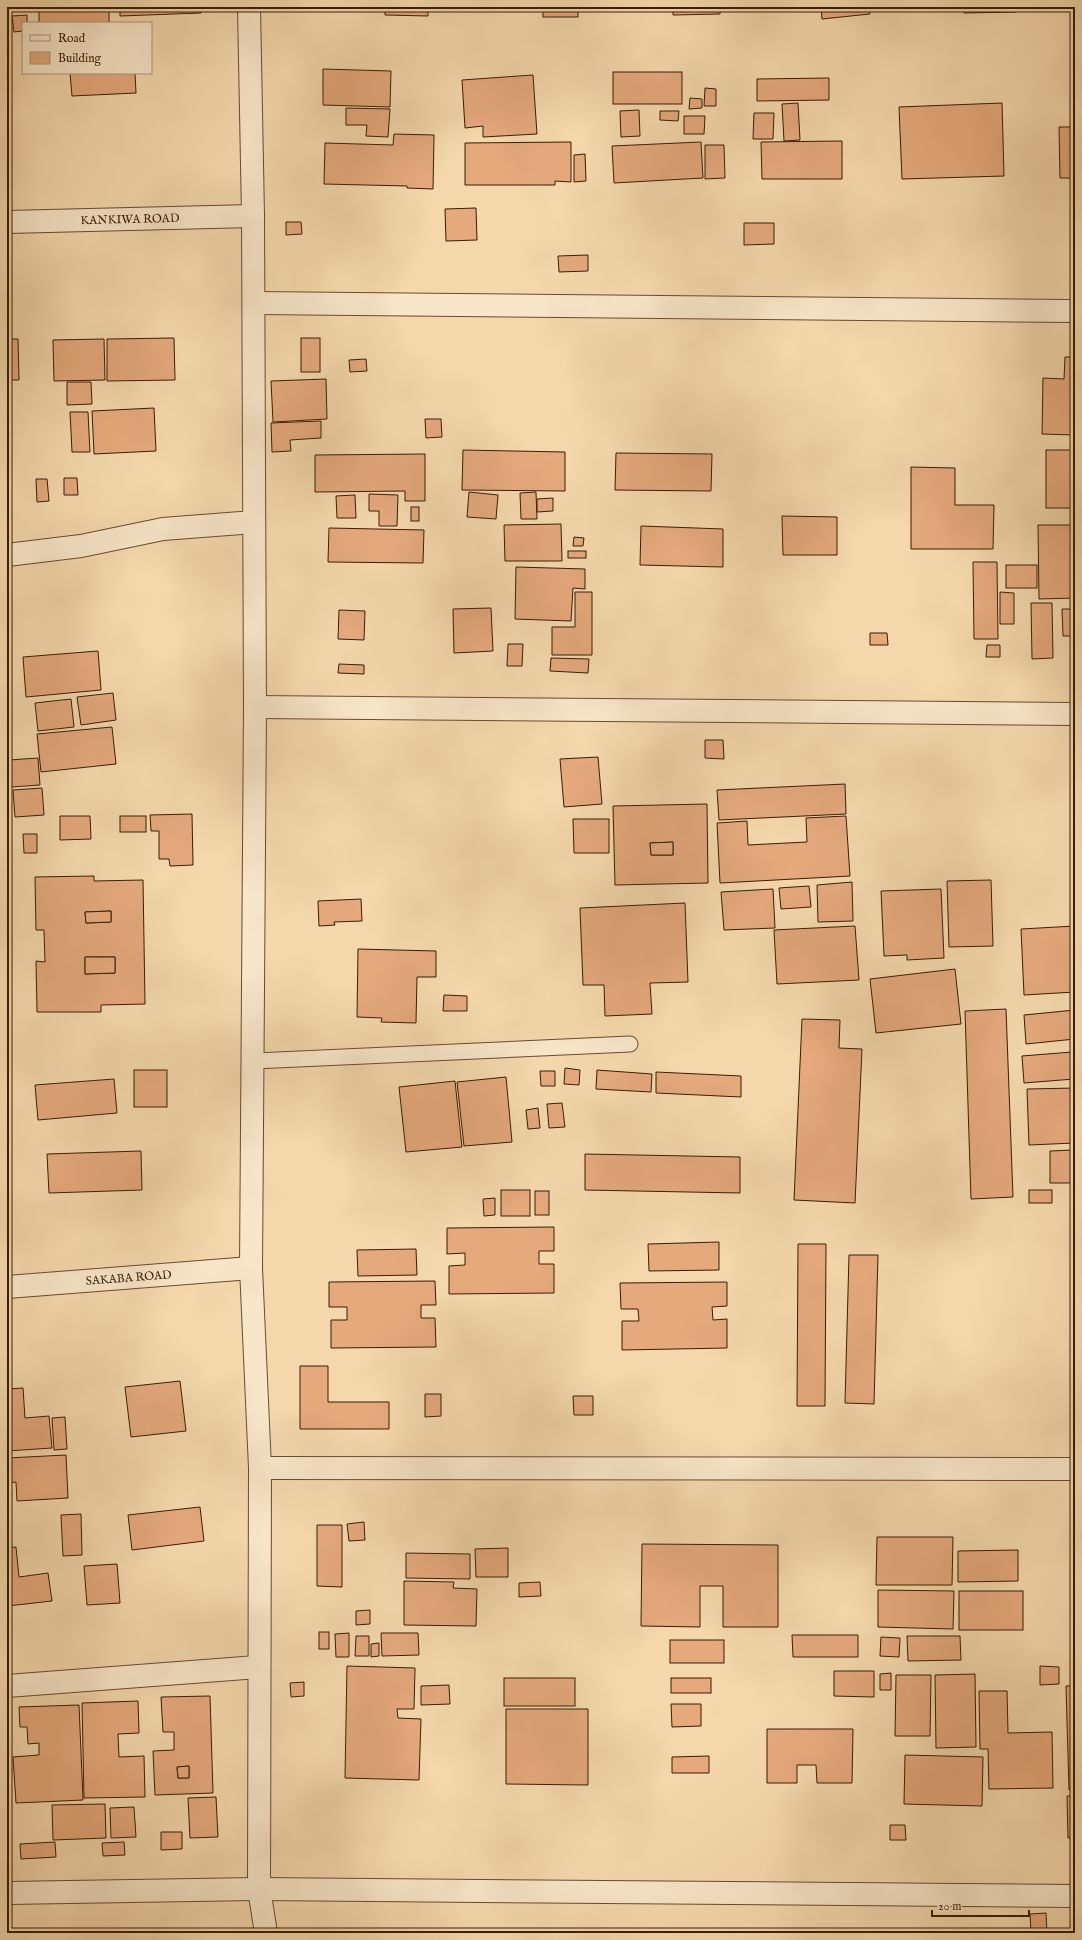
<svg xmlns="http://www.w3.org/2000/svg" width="1082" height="1940" viewBox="0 0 1082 1940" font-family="'IM FELL English',serif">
<rect width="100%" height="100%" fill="#f4d8ac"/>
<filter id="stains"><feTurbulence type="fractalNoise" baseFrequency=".005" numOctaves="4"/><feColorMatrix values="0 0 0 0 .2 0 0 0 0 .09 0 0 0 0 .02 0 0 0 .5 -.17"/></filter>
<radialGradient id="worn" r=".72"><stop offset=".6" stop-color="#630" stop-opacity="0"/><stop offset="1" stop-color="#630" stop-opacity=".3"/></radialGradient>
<g fill="#e5a97c" stroke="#391c06" fill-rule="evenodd">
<rect x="39" y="7" width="70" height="16"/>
<path d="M120,7H201V13L120,16Z"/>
<path d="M385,7H428V16L385,15Z"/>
<rect x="543" y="7" width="35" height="10"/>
<path d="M673,7H720V14L673,15Z"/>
<path d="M821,7H869L870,14L822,19Z"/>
<path d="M964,7H1016V12L964,13Z"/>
<path d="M27,15V23H23V31L14,32L12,16Z"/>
<path d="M323,69L391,71L390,107L323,105Z"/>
<rect x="613" y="72" width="69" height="32"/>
<path d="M70,73H135L136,93L72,96Z"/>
<path d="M7,75L10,105L7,106Z"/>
<path d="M533,75L537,134L483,137V126L465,128L462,80Z"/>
<path d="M829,78V100L757,101V79Z"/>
<path d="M705,88L716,89V106H704Z"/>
<path d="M690,98L702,99V108L689,109Z"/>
<path d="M798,103L800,140L784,141L782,104Z"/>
<path d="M1002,103L1004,176L902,179L899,107Z"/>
<path d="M346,108L390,109L388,137L366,136L367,125H346Z"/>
<path d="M639,110L640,136L621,137L620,111Z"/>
<path d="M660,111H679L678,121L660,120Z"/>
<path d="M754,113H774L773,139H753Z"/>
<path d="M684,116H705L704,134H684Z"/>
<path d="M1059,127H1075V178H1060Z"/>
<path d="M394,134L434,135L433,189L407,188V186L324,184L325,143L393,145Z"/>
<path d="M842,141V179H762L761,142Z"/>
<path d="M571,142V182L555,181V185H465V143Z"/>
<path d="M701,142L703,178L614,183L612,146Z"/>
<path d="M705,145H724L725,178L705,179Z"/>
<path d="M585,154L586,181L574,182V155Z"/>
<path d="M476,208L477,240L446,241L445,209Z"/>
<path d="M286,222H301L302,234L286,235Z"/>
<path d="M744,223H774V244L744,245Z"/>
<path d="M588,255V271L559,272L558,256Z"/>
<path d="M174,338L175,380L107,381V339Z"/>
<rect x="301" y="338" width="19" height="34"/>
<path d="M7,339H18L19,380H7Z"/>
<path d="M104,339L105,380L54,381L53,340Z"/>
<path d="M1065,357H1075V435L1042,434L1043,378L1064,379Z"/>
<path d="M366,359L367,371L350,372L349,360Z"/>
<path d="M326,379L327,419L273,422L271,381Z"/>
<path d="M67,382H91L92,404L67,405Z"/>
<path d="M154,408L156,451L94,454L92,411Z"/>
<path d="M70,412H88L90,452H72Z"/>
<path d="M425,419H441L442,437L426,438Z"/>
<path d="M321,421V438L290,440L291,451L272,452L271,423Z"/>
<path d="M463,450L565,452V491L462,490Z"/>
<rect x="1046" y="450" width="29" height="58"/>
<path d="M616,453L712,454L711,491L615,490Z"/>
<path d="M425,454V501H405V491L315,492V455Z"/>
<path d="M911,467L955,468V505H994L993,549H911Z"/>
<path d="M64,478H77L78,495H64Z"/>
<path d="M36,479H47L49,501L37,502Z"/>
<path d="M469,492L498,495L496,519L467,517Z"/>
<path d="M536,492L537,519H521L520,493Z"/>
<path d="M369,494L398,495L397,526H379V511H369Z"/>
<path d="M355,495L356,518H337L336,496Z"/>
<path d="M553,498V511L537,512V499Z"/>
<rect x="411" y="507" width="8" height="14"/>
<path d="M782,516L837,517V555H783Z"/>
<path d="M561,524L562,561H505L504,525Z"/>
<path d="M1038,525H1075V598L1039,599Z"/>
<path d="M641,526L723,529V567L640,565Z"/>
<path d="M329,528L424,530L423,563L328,562Z"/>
<path d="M574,537L584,538L583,546H573Z"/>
<rect x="568" y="551" width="18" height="7"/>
<path d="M973,562H997L998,639H974Z"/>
<rect x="1006" y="565" width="31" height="23"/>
<path d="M516,567L585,569V589L573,588L571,621L515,619Z"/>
<path d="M575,592H592V655H552V627H575Z"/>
<path d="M1000,592L1014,593V624H1000Z"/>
<path d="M1031,603H1052L1053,658L1032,659Z"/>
<path d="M491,608L493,651L454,653L453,609Z"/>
<path d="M1062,609H1075V636H1063Z"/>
<path d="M339,610L365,611L364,640L338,639Z"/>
<path d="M870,633H887L888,645H870Z"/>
<path d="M508,644H523L522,666H507Z"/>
<path d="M987,645H1000V657H986Z"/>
<path d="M98,651L101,690L26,697L23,657Z"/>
<path d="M551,658L589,659L588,673L550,671Z"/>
<path d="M339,664L364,665V674L338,673Z"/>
<path d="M113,693L116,720L81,725L77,697Z"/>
<path d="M71,699L74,727L38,731L35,703Z"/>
<path d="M112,727L116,764L41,772L37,734Z"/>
<path d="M705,740H723L724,759L705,758Z"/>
<path d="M598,757L602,804L564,807L560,759Z"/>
<path d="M38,758L40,785L11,787L9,760Z"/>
<path d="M845,784L846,814L719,820L717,790Z"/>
<path d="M42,788L44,815L15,817L13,790Z"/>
<path d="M707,804L708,883L615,885L613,806ZM673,842V855H651L650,843Z"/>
<path d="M192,814L193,865L170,866L169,859H159V831H151L150,815Z"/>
<path d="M60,816H90L91,839L60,840Z"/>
<rect x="120" y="816" width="26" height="16"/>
<path d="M846,816L850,876L720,883L717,823L747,821L748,845L807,842L806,818Z"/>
<path d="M573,819H609V853H574Z"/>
<path d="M23,834H37V853H24Z"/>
<path d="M673,842V855H651L650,843Z"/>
<path d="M94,876V881L143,880L145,1004L101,1005V1012H37L36,961L45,962L44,930H36L35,877ZM111,911V922L86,923L85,912ZM85,957H115V973L85,974Z"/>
<path d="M991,880L993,946L949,947L947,881Z"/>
<path d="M852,882L853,921L818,922L817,885Z"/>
<path d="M809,886L811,907L781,909L779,888Z"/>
<path d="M773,889L775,928L724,930L721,892Z"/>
<path d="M941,889L944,958L907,960V955L884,956L881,891Z"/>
<path d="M361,899L362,921L334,922L335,925L319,926L318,901Z"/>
<path d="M685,903L688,982L650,983L652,1014L605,1016L604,985H583L580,908Z"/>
<path d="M111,911V922L86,923L85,912Z"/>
<path d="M855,926L859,980L777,984L774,930Z"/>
<path d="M1075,926V992L1024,995L1021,929Z"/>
<path d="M358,949L436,951V977H417L416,1023L381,1022L382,1018L357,1017Z"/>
<path d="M85,957H115V973L85,974Z"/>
<path d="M955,969L961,1024L876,1033L870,979Z"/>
<path d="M7,992H9L10,1039H7Z"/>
<path d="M444,995L467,996V1011H443Z"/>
<path d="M1006,1009L1013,1197L971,1199L965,1011Z"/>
<path d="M1075,1010V1039L1026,1044L1024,1015Z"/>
<path d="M802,1019L840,1020L839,1048L862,1049L855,1203L794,1200Z"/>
<path d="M1072,1052L1074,1079L1024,1083L1022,1056Z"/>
<path d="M565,1068L580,1070L579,1085L564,1084Z"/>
<rect x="134" y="1070" width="33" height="37"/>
<path d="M597,1070L652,1074L651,1092L596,1089Z"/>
<path d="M540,1071H555V1086H541Z"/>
<path d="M656,1072L741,1076V1097L656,1093Z"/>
<path d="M506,1077L512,1142L464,1146L457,1082Z"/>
<path d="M114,1079L117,1113L38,1120L35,1085Z"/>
<path d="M455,1081L462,1147L406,1152L399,1087Z"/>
<path d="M1075,1088V1143L1029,1145L1027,1089Z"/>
<path d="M562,1103L565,1127L549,1128L547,1104Z"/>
<path d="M538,1108L540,1128L528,1129L526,1110Z"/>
<path d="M1072,1150V1183H1050V1151Z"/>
<path d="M141,1151L142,1190L49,1193L47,1154Z"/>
<path d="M585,1154L740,1157V1193L585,1190Z"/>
<rect x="501" y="1190" width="29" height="26"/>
<rect x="1029" y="1190" width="23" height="13"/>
<rect x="535" y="1191" width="14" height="24"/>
<path d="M495,1198V1215L484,1216L483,1199Z"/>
<path d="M554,1227V1251H539V1264H554V1293L449,1294V1266L465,1265V1253L447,1254V1228Z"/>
<path d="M719,1242V1270L649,1271L648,1244Z"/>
<path d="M798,1244H826L825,1406H797Z"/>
<path d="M416,1249L417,1275L358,1276L357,1250Z"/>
<path d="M849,1255H878L874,1404L845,1403Z"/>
<path d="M435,1281L436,1305H421V1318H435L436,1347L331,1348V1320H347V1307H329V1282Z"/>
<path d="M727,1282V1306L712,1307L713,1320L727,1319V1348L622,1350V1321H639L638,1309H621L620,1283Z"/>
<path d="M300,1366H328V1402H389V1429H300Z"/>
<path d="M180,1381L186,1431L131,1437L125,1387Z"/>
<path d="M23,1388L25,1418L49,1416L52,1448L7,1451V1389Z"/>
<path d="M425,1394H441V1416L425,1417Z"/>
<path d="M573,1396H593V1415H574Z"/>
<path d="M65,1417L67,1449L54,1450L52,1418Z"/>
<path d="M66,1455L68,1498L17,1501L16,1482L7,1483V1458Z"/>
<path d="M200,1507L204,1541L132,1550L128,1515Z"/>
<path d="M81,1514L82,1555L63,1556L61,1515Z"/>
<path d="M364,1522L365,1540L349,1541L347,1524Z"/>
<path d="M317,1525H342V1587L317,1586Z"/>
<path d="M877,1537H953L952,1585H876Z"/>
<path d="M642,1544L778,1545V1627H723V1586H700V1627L641,1626Z"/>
<path d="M16,1547L19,1577L48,1573L52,1601L7,1606V1548Z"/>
<path d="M508,1548V1577H476L475,1549Z"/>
<path d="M1018,1550V1581L958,1582V1551Z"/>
<path d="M406,1553L470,1554V1579L406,1578Z"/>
<path d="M117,1564L120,1603L87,1605L84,1566Z"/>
<path d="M404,1581L454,1582L453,1588L477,1589L476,1626L404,1625Z"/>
<path d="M540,1582L541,1596L519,1597V1583Z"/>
<path d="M878,1590L954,1591L953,1629L878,1627Z"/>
<rect x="959" y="1591" width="64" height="39"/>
<path d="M370,1610V1624L356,1625V1611Z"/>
<rect x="319" y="1632" width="10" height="17"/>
<path d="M349,1633V1657H336L335,1634Z"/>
<path d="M381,1633H418L419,1655L382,1656Z"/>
<path d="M792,1635H858V1657H793Z"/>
<path d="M356,1636H369V1656H355Z"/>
<path d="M907,1636H960L961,1660L908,1661Z"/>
<path d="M881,1637L900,1638L899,1657L880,1656Z"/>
<rect x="670" y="1640" width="54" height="23"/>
<path d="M379,1643V1656L371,1657V1644Z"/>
<path d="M347,1666L415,1668L414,1709H397L398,1718L421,1719L419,1780L345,1778Z"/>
<path d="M1040,1666L1059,1667V1684L1040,1685Z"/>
<path d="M834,1671H874V1697L834,1696Z"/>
<path d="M891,1673V1690H880V1674Z"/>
<path d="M975,1674L976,1747L936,1748L935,1675Z"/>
<path d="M896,1675H931L930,1736H895Z"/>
<rect x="504" y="1678" width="71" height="28"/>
<rect x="671" y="1678" width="40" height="15"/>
<path d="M304,1682V1696L291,1697L290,1683Z"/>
<path d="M449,1685L450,1704L421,1705V1686Z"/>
<path d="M1066,1686H1075V1789L1069,1790Z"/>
<path d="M979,1691H1007L1008,1733L1052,1732L1053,1788L989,1789L988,1749H980Z"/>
<path d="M210,1696L213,1793L155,1795L153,1751L174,1750V1732H163L161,1697ZM189,1766V1778H178L177,1767Z"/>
<path d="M138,1701L139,1733L118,1734L119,1757L144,1756L145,1797L84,1798L82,1703Z"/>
<path d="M671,1704H701V1726L672,1727Z"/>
<path d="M79,1705L83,1800L16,1803L13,1757L39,1755V1743L28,1744L27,1727H20L19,1707Z"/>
<path d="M506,1709H588V1785L506,1784Z"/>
<path d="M767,1729H853L852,1783H817L816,1765H797V1783H767Z"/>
<path d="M905,1755L983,1757L982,1806L904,1804Z"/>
<path d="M709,1756V1773H672V1757Z"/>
<path d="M7,1765L8,1806H7Z"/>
<path d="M189,1766V1778H178L177,1767Z"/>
<path d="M1067,1796H1075V1838H1068Z"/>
<path d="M216,1797L218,1837L190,1838L188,1798Z"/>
<path d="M105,1804L106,1838L53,1840L52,1805Z"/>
<path d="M134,1807L136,1837L111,1838L110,1808Z"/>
<path d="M7,1817L8,1845H7Z"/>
<path d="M890,1825H905L906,1840H890Z"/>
<path d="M161,1832H182V1849L161,1850Z"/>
<path d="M55,1842L56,1857L21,1859L20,1844Z"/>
<path d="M124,1842L125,1855L103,1856L102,1843Z"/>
<path d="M1046,1913L1047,1932H1031L1030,1914Z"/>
<rect x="603" y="1931" width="74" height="2"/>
</g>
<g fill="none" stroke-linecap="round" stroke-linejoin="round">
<defs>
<path id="service" d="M253,1061L630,1044"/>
<g id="minor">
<path d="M249,7L253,216L255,707L251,1268L260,1468L259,1889L266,1933"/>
<path id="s1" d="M7,222L253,216"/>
<path d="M254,303L1075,311"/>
<path d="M7,555L81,546L163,529L254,522"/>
<path d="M255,707L1075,714"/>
<path id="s2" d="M7,1287L251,1268"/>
<path d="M260,1468L1075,1469"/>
<path d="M7,1686L258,1667"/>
<path d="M7,1893L259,1889L1075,1896"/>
</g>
</defs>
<use href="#service" stroke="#684b30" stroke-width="17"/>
<use href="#minor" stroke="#684b30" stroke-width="24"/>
<use href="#service" stroke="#f8e6c9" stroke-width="15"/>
<use href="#minor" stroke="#f8e6c9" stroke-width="22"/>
</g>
<g text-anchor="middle" stroke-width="4" stroke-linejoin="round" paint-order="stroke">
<g font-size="12" fill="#391c06" stroke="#f8e6c9">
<text dy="4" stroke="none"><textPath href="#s1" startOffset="123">KANKIWA ROAD</textPath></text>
<text dy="4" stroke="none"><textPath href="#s2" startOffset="122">SAKABA ROAD</textPath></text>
</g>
</g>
<rect width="1082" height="1940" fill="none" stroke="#f4d8ac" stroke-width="24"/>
<rect x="8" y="8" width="1066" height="1924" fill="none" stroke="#391c06" stroke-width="2"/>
<rect x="12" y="12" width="1058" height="1916" fill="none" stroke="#391c06"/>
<rect x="22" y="22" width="130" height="52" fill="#f8e6c9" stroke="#ac957b"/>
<rect x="30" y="35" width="20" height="6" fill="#f8e6c9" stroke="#ac957b"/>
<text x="58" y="42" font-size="12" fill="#391c06">Road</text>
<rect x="30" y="52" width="20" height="12" fill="#e5a97c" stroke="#ac957b"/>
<text x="58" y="62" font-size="12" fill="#391c06">Building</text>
<path d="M932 1910v6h97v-6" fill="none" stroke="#391c06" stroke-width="2"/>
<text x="938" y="1910" font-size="12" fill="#391c06" stroke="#f8e6c9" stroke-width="3" paint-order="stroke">20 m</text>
<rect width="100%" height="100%" filter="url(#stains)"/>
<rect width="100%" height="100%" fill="url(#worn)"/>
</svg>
